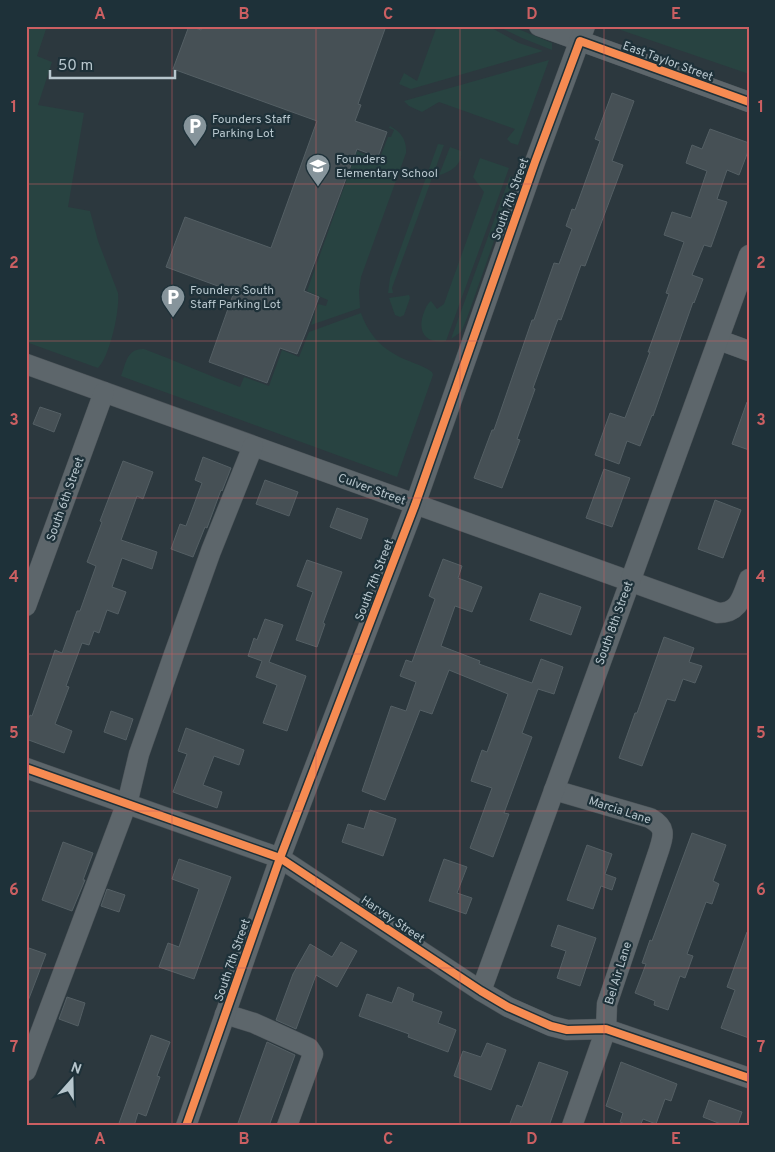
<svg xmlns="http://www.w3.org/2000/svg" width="775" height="1152" viewBox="0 0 775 1152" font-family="Overpass,sans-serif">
<rect width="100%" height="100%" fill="#2c383e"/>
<g fill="#284341">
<path d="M26,26H47L37,56L52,62L38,105L84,113L68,207L90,211L98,241L118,293C120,310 110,356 98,368L26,342Z"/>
<path d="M437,26H488L519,43L543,51L411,89L399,84L404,73L417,81Z"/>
<path d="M497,26H511L552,43V50L522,38Z"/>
<path d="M613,26H749V74L612,27Z"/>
<path d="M549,60L518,145L511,143L507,139L515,129L439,102L422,112L409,106L404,101Z"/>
<path d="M390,126C401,132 407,140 406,153L361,277L359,291L360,308L311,325L318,304L326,306L328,300L307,291L357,151L379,160L388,137H391L394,130L389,128Z"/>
<path d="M438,144L444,145L392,288L393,293H388L390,278Z"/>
<path d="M450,147L461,151C463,164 451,172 439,175Z"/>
<path d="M480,158L509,168L446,341C428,344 417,334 423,315C425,310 426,305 431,301L437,309L444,304L484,192L473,177Z"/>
<path d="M510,176L514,184L467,318L461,332L451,339Z"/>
<path d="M409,295L410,298L404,315L400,317L395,315L389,298Z"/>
<path d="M361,313C367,331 379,346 396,355C408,362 421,364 432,372L433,375L397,477L121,376C126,363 127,348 144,349C176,361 207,375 240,387L244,377L269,386L282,350L299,357L309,332Z"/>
</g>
<g fill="#465055" stroke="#545f64">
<path d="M189,26L201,30L202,26H386L358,104L361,105L355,121L387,132L378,157L357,149L304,291L319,297L306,332L297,354L280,348L267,383L209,362L234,292L166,267L185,217L271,248L317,121L173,69Z"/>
<path d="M612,93L634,101L612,161L623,165L585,266L581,265L561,320L558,319L533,388L535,389L517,439L520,440L502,488L474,478L492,430H494L532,320H534L554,263L559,264L572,229L566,226L572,209L575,210L600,141L595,139Z"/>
<path d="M710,129L749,143V149L739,175L727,170L717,199L727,202L711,247L704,245L692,275L703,279L694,303L693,302L653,416L652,415L640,446L627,441L619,464L595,455L610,413L625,418L650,352H648L669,294L666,293L684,242L664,235L672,212L691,218L707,171L686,163L692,145L702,149Z"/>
<path d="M747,402H749V450L732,444Z"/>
<path d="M40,407L61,414L54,432L33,424Z"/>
<path d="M203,457L231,468L222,491L221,490L207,528L205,527L193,557L171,549L180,524L186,526L202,483L195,480Z"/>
<path d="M123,461L153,472L143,499L137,496L121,540L157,552L152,569L122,558L112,587L126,592L118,614L107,610L99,633L94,631L89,645L82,643L66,686L69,687L55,724L72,731L64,753L26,739V725L30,715L32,716L55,650L62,653L77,611H80L96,566L87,562L102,522L100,521Z"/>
<path d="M604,469L630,478L612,527L586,518Z"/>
<path d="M265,480L298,492L289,516L256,504Z"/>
<path d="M715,500L741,510L723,558L698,549Z"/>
<path d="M337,508L368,519L361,539L330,527Z"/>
<path d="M443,559L462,566L458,578L482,587L472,612L455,606L441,646L480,661L479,664L532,683L541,659L563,667L554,694L538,689L522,733L532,737L504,813L509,814L493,857L470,848L492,788L471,781L482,750L487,752L508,694L449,670L432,714L420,710L385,800L362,791L391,706L406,711L416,682L400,676L406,660L412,662L435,599L429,596Z"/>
<path d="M307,560L342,572L323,623L325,624L317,647L296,640L313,592L297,586Z"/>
<path d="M540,593L581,607L571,635L530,620Z"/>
<path d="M265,619L283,625L269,662L306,676L287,731L263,723L277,685L256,677L262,661L248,656L254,638L257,640Z"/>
<path d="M664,637L694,648L689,662L702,666L695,683L683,679L675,701L667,699L642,766L619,758L635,713H637Z"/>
<path d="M111,711L133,719L126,740L104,732Z"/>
<path d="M186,728L244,750L239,765L214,756L203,785L222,792L217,808L173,792L187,754L178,751Z"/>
<path d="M370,810L396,819L383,856L342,842L348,824L364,829Z"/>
<path d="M692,833L726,845L713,881L719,884L712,904L706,902L687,954L693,956L685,978L680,976L668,1010L654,1005L655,1001L635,993L646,964L642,963L650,940L652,941Z"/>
<path d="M63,842L93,853L83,880H85L72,911L42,900Z"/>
<path d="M587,845L612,854L605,874L616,878L612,890L601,886L593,909L567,900Z"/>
<path d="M179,859L231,877L194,979L159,967L168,943L179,947L199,889L172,879Z"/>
<path d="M444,859L467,867L457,893L472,898L466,914L429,901Z"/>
<path d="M107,889L125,895L119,912L101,906Z"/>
<path d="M558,925L596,938L580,986L557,978L566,951L551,946Z"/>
<path d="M747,932H749V1038L721,1028L735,990L727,987Z"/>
<path d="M341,942L357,951L337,987L316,975L296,1029L276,1020L293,974L310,944L332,957Z"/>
<path d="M26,947L46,954L28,1001H26Z"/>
<path d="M398,987L414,994L412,1001L442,1012L438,1023L456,1030L448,1052L408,1037L409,1034L359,1016L367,994L392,1003Z"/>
<path d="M67,997L85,1003L78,1026L59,1019Z"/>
<path d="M151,1035L170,1042L157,1076L160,1077L146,1116L138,1113L134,1126H118Z"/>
<path d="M267,1042L295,1055L269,1126H237Z"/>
<path d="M487,1043L506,1050L491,1090L454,1076L463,1051L481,1057Z"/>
<path d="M539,1062L568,1072L549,1126H509L517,1105L522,1107Z"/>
<path d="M621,1062L677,1084L671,1101L665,1099L656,1124L643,1119L640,1126H630L620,1122L623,1113L606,1106Z"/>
<path d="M709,1100L742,1112L737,1126H726L703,1117Z"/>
</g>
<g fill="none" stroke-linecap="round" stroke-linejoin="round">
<defs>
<g id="minor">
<path d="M539,26L749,102"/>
<path d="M719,340L749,351"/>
<path d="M26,364L718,613C740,613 742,596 749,579"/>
<path d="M26,606L104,392"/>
<path d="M26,768L280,858L481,991L508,1007L551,1026L567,1030L606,1029L749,1078"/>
<path d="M554,790L650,818C666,827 664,834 659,850L607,1004L606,1029L572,1126"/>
<path d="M481,991L749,255"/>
<path d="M225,1014L254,1023L309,1048L313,1054L287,1126"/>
<path d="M26,1071L128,800L139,754L173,657L211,551L253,446"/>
<path d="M186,1126L280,858L415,505L535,162L585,26"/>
</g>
</defs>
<use href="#minor" stroke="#4b5358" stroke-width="21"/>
<use href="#minor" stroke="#5d666b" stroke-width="20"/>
<defs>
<g id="cycleway">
<path d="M26,768L280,858L481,991L508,1007L551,1026L567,1030L606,1029L749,1078"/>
<path d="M186,1126L280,858L415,505L535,162L580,41L749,102"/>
</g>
</defs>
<use href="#cycleway" stroke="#1e3139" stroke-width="11"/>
<use href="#cycleway" stroke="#f68b52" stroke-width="8"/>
</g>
<path fill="none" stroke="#cb5f62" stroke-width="1" stroke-opacity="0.55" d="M172,26V1126M316,26V1126M460,26V1126M604,26V1126M26,184H749M26,341H749M26,498H749M26,654H749M26,811H749M26,968H749"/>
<defs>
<symbol id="parking-pin" viewBox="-11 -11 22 30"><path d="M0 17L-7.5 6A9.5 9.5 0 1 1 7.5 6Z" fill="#86949b" stroke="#1e3139"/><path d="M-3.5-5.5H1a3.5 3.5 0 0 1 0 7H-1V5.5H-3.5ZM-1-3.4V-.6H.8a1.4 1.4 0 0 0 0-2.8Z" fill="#fff"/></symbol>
<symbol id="school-pin" viewBox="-11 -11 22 30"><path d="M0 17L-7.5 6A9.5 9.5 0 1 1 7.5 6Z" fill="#86949b" stroke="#1e3139"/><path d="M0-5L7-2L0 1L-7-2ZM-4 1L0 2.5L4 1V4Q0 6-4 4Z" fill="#fff"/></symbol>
</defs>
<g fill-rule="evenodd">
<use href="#parking-pin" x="181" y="112" width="28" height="38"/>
<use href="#school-pin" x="304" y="152" width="28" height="38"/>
<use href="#parking-pin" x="159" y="283" width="28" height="38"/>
</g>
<g text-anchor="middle" stroke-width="4.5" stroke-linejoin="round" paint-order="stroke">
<g font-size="12" fill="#b7c6cd" stroke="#1e3139">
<text transform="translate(668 61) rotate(20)" y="4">East Taylor Street</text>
<text transform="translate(510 199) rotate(-70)" y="4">South 7th Street</text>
<text transform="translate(372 489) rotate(20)" y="4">Culver Street</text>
<text transform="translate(65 499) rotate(-70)" y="4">South 6th Street</text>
<text transform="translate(374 580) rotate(-69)" y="4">South 7th Street</text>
<text transform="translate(614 623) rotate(-70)" y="4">South 8th Street</text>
<text transform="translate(620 810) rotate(18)" y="4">Marcia Lane</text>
<text transform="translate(393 919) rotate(34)" y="4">Harvey Street</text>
<text transform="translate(232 960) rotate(-71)" y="4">South 7th Street</text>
<text transform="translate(618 973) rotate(-73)" y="4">Bel Air Lane</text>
</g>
<g font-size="12" fill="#b7c6cd" stroke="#1e3139" text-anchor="start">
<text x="212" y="123">Founders Staff<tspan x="212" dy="14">Parking Lot</tspan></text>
<text x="336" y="163">Founders<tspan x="336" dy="14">Elementary School</tspan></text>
<text x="190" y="294">Founders South<tspan x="190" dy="14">Staff Parking Lot</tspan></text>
</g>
</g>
<rect width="775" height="1152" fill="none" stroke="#1e3139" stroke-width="55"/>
<g transform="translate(72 1080) rotate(20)" stroke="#1e3139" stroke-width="4" paint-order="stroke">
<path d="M0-4L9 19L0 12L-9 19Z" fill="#b7c6cd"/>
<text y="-8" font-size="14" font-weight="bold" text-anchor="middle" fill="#b7c6cd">N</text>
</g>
<path d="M50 70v8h125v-8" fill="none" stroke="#b7c6cd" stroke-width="2.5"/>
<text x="58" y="70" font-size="15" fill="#b7c6cd" stroke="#1e3139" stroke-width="4" paint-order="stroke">50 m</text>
<rect x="28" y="28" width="720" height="1096" fill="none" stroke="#cb5f62" stroke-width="2"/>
<g font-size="16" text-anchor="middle" font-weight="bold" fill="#cb5f62">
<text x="100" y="19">A</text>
<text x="244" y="19">B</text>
<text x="388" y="19">C</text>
<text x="532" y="19">D</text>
<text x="676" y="19">E</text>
<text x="14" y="112">1</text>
<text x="761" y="112">1</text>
<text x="14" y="268">2</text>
<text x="761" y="268">2</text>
<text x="14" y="425">3</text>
<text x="761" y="425">3</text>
<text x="14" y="582">4</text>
<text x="761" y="582">4</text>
<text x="14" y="738">5</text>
<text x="761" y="738">5</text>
<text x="14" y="895">6</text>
<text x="761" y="895">6</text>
<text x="14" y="1052">7</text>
<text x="761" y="1052">7</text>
<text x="100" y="1144">A</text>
<text x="244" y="1144">B</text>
<text x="388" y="1144">C</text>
<text x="532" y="1144">D</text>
<text x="676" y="1144">E</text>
</g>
</svg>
